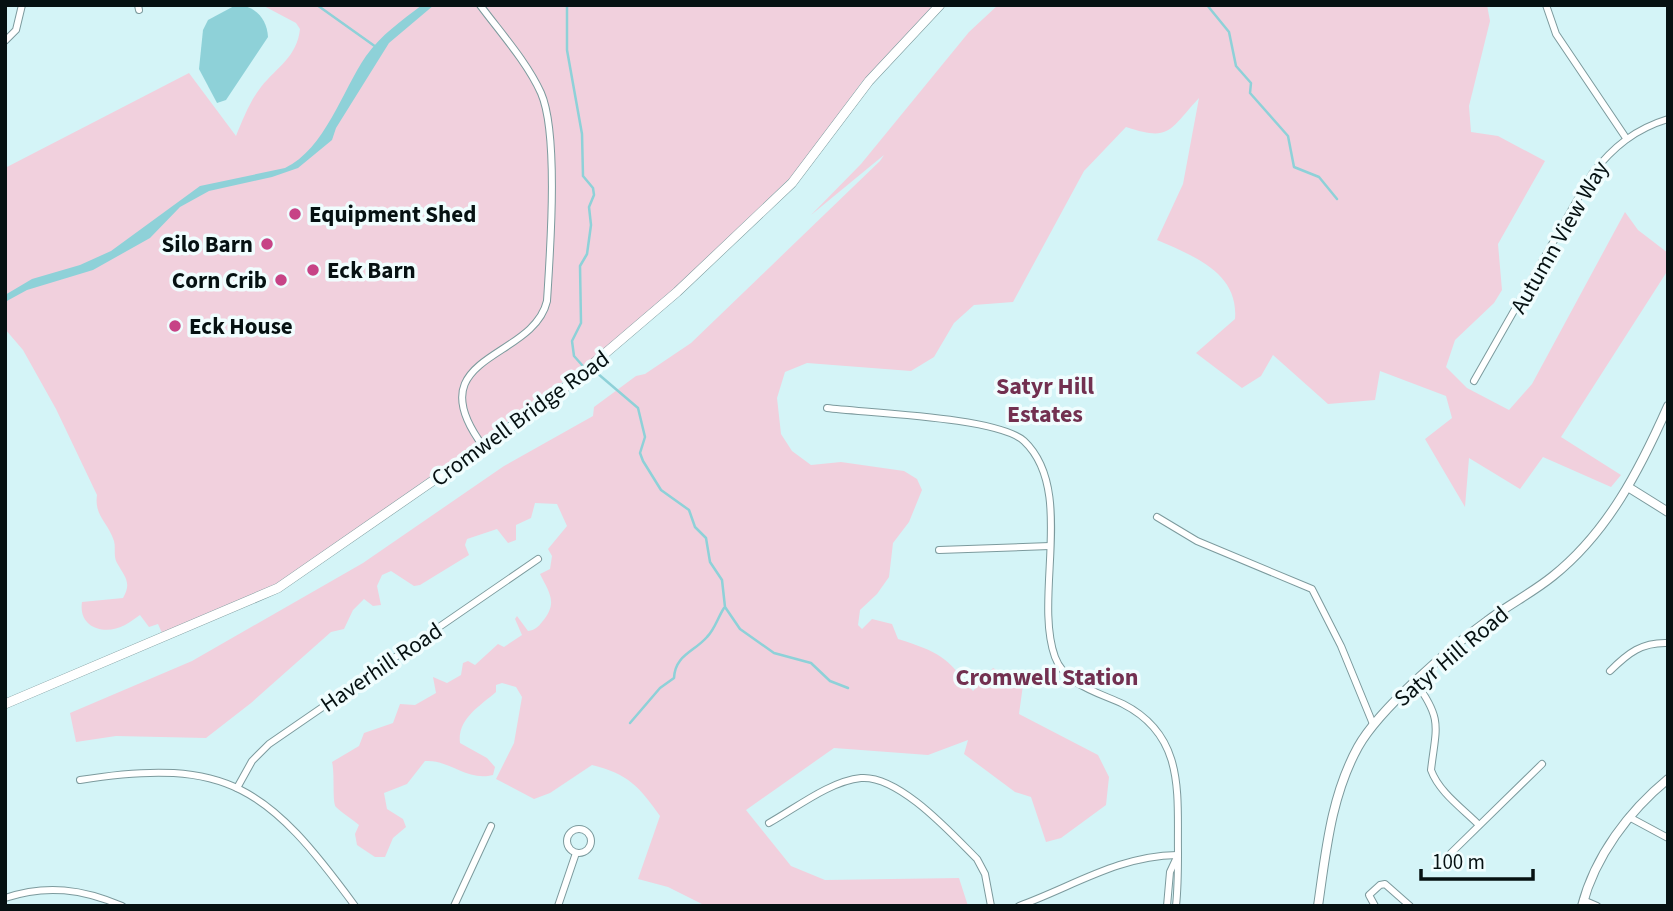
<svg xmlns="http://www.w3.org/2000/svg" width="1673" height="911" viewBox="0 0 1673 911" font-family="'Source Sans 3',sans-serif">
<rect width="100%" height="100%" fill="#d4f4f7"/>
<g fill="#f1d0dd">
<path d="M262,5H934L862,82L796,172L674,290L595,359L298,571L276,585L162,633L158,624L149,627L140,615C135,618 131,622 125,625C105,636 78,628 82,602L123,598C132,583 125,577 117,563C113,556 116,548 114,541C108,522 94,516 97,495L56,409L23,350L5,329V168L189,73L236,136C243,119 250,101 261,87C277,67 297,57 300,29L296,23Z"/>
<path d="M998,5H1487L1490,21L1469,106L1471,132L1498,136L1545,161L1498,244L1502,290L1494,303L1455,340L1446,367L1467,388L1509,410L1532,384L1625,212L1638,230L1668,253V270L1561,437L1621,475L1611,487L1543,457L1520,489L1469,458L1465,507L1425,439L1452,418L1446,396L1380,371L1375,400L1328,404L1273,355L1261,376L1242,388L1196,353L1235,319C1239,273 1194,256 1157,240L1183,184L1199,98C1169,130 1171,142 1126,127L1084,171L1013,302L974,305L954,323L934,357L911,371L807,363L785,372L777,398L781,434L792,451L811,465L841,462L904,471L917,479L922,490L909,522L893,543L889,577L877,594L860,610L858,625L862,629L872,619L892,624L898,639C939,652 946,656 973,691L993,668L1023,685L1019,714L1098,755L1109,777L1106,805L1061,838L1046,842L1031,797L1015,792L964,754L968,740L928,755L834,748L746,810L791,866L825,880L959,878L968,906H706L668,887L638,879L660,816C639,786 628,774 592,765L550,793L534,799L496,779L514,743L522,697L516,687L502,683L496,685V692C480,706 457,719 460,743L487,758L495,767L493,775C467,782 449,759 425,761L407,784L384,793L387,809L403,819L406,827L393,838L385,857H375L357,845L355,834L359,825C352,819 342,813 336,807C332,803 335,773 332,762L359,746L364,733L393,723L400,704L415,705L436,693L433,677L447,683L461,675L463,663L468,661L475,665L498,644L504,647L522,635L515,619L517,616L528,631C535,630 538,627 542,622C558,603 550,594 540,574L550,569L552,556L548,549L567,526L557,504L535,503L531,518L516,525V540L508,543L497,529L467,539L465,545L469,555L420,585L414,586L391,571L382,575L377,586L381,605L373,606L364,599L353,610L344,629L331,632L251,703L206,738L116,736L76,742L70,713L192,661L363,563L504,466L593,416L594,407L636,376L645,374L691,343L880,161L884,155L811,215L861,164L969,32Z"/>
</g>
<g fill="#8ed1d8">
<path d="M236,5C254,5 267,18 268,37L226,100L217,103L199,69L203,30L208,20Z"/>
<path d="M422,5H434L389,43L336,128L332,140L298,168L272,177L209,191L180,207L150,238L93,270L27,290L5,302V295L32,279L80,265L111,251L200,186L285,168C325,149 342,91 366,56C381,35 401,21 422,5Z"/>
</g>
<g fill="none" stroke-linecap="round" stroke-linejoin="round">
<g stroke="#8ed1d8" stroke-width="2.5">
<path d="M317,5L376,47"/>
<path d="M567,5V50L582,134L583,176L593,188L594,195L589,207L591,225L587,254L580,266L581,323L572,341L574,356L582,365"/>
<path d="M1207,5L1229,32L1236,66L1251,83L1250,93L1288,136L1294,167L1319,177L1337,199"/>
<path d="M597,373L638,408L645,437L640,453L643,461L661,490L689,510L695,527L706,538L710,562L722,580L725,607L740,629L774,653L811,663L830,681L848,688"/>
<path d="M630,723L660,688L674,678C675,655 694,652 707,637C715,629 718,617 724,608"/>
</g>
<defs>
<g id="minor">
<path d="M138,5L139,10"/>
<path d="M480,5C500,32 527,62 541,93C559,134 550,253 547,301C533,361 415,354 483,446"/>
<path d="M1546,5L1556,34L1626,138"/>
<path d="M5,41L16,30L22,5"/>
<path d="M1474,381L1592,174C1613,147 1635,129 1668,119"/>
<path d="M827,408C867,413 998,417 1024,441C1076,490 1033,596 1055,657C1065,685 1100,693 1123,704C1186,736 1177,795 1178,853C1178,871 1178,887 1176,906"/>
<path d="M1157,517L1197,541L1312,589L1341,646L1373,724"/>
<path d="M939,550L1050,546"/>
<path d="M1610,671C1628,653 1642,642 1668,643"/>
<path d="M1416,683C1443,720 1436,727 1431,770C1439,792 1462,808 1479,825"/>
<path d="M80,780C229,756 269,789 355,906"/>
<path d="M237,788L252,761L269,744L538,559"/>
<path d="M1629,817L1668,838"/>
<path d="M769,823C796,808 830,781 861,778C899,775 951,833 977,859L985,874L991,906"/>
<circle cx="579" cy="841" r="12"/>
<path d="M1451,853L1542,764"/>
<path d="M5,898C46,884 83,889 122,906"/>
<path d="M1583,900L1597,906"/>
<path d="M454,906L491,826"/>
<path d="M558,906L576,853"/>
<path d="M1019,906C1074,886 1118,856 1177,855"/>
<path d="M1167,906L1170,872L1177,857"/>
<path d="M1375,906L1369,895L1380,885L1385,884L1410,906"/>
</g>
<g id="tertiary">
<path d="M1628,487L1668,512"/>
<path d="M1318,906C1326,851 1331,796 1358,747C1379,709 1451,647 1487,621C1508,605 1532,593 1553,576C1608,532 1640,469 1668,406"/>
<path d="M1582,906C1595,856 1629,811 1668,779"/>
</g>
<path id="secondary" d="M5,704L278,588L554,397L677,292L792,183L869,81L940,5"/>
</defs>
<use href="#minor" stroke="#7c9a9d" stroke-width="8"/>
<use href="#tertiary" stroke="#7c9a9d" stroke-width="10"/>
<use href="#secondary" stroke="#7c9a9d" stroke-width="10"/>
<use href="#minor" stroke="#fff" stroke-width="6"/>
<use href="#tertiary" stroke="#fff" stroke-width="8"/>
<use href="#secondary" stroke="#fff" stroke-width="9"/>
</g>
<g fill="#c74386" stroke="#f0fdfe" stroke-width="2.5">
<circle cx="295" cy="214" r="7"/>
<circle cx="267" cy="244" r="7"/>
<circle cx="313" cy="270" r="7"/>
<circle cx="281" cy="280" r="7"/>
<circle cx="175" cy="326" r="7"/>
</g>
<g text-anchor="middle" stroke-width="7" stroke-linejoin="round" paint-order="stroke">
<g font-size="23" font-weight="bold" fill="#061112" stroke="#f0fdfe" text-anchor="start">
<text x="309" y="222">Equipment Shed</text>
<text x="253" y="252" text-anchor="end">Silo Barn</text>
<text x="327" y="278">Eck Barn</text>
<text x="267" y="288" text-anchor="end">Corn Crib</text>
<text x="189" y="334">Eck House</text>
</g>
<g font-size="23" fill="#061112" stroke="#f0fdfe">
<text transform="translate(1559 237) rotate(-60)" y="8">Autumn View Way</text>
<text transform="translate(520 418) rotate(-36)" y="8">Cromwell Bridge Road</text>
<text transform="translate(1451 656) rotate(-40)" y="8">Satyr Hill Road</text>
<text transform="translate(381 667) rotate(-34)" y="8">Haverhill Road</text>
</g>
<g font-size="24" font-weight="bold" fill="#723050" stroke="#f0fdfe">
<text x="1045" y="394">Satyr Hill<tspan x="1045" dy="28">Estates</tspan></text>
<text x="1047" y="685">Cromwell Station</text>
</g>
</g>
<rect width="1673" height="911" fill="none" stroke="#061112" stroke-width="14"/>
<path d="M1421 869v10h112v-10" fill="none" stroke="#061112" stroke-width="3.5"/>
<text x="1432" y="869" font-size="21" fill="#061112" stroke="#f0fdfe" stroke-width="5" paint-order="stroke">100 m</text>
</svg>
